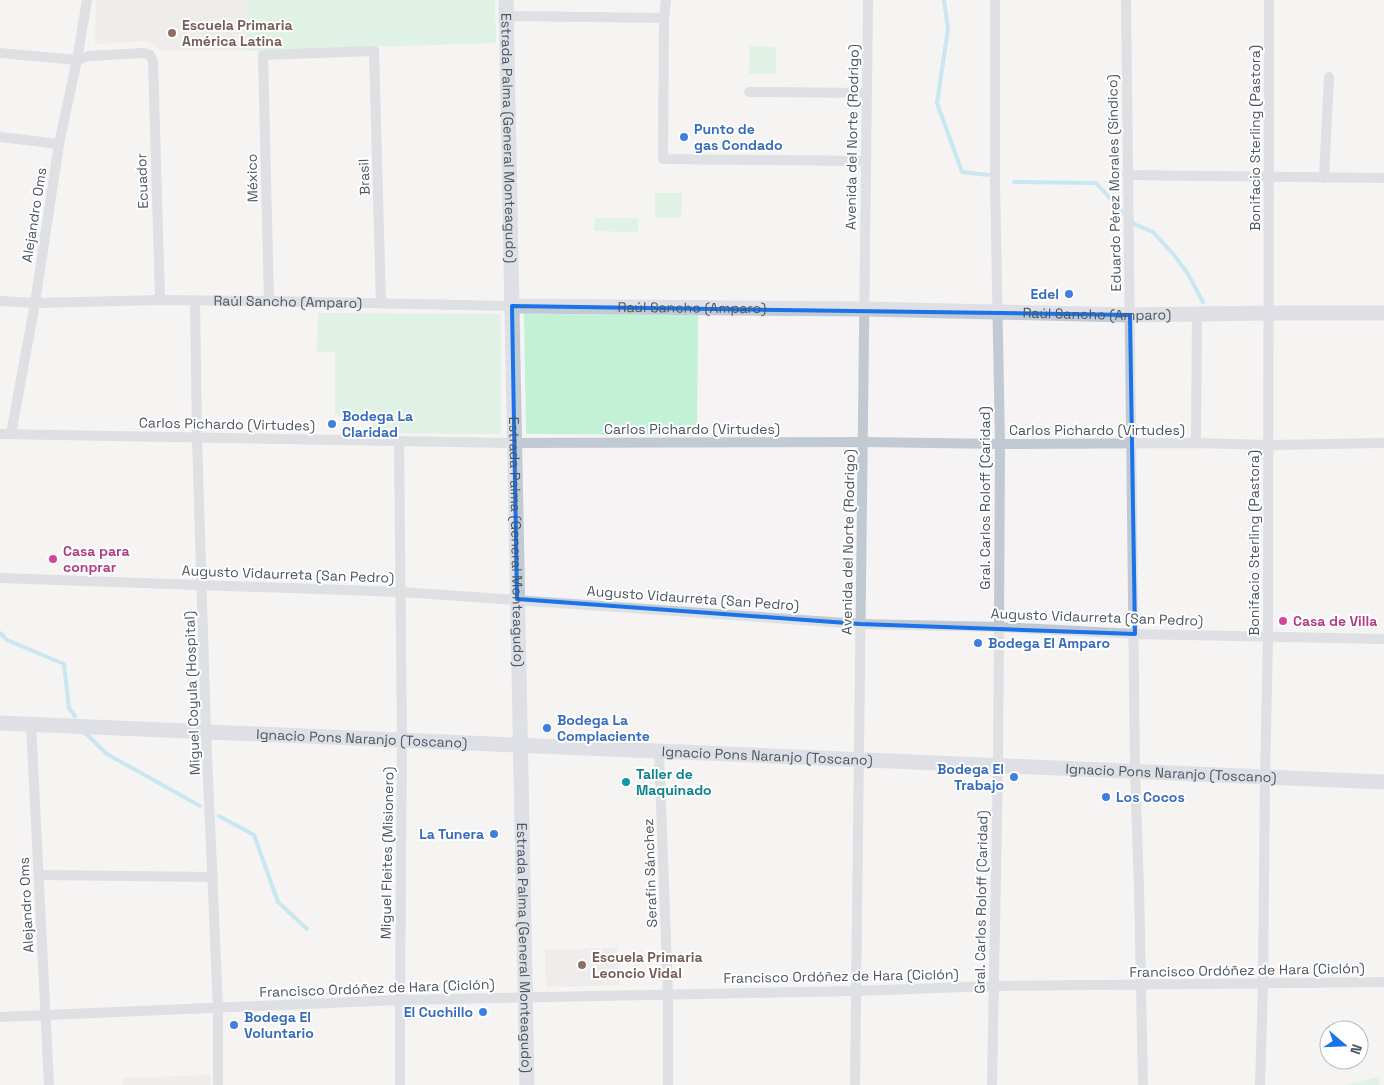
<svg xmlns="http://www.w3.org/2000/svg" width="1384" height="1085" viewBox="0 0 1384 1085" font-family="'Space Grotesk',sans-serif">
<rect width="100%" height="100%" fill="#f5f3f3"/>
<g fill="#e6e4e5">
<path d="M96,0H247L248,51L160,50L154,44L146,41L95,44Z"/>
<path d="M617,948L619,985L546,987L545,950Z"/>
<path d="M210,1075L211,1085H123V1078Z"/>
</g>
<g fill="#c3f1d5">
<path d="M247,0H495L496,43L248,51Z"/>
<path d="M750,46L776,47V74H749Z"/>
<path d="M655,193H682L681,218H655Z"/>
<path d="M595,218H638V232L594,231Z"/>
<path d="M318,313L501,314V434L373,433V417H343L335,413V352H317Z"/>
<path d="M524,314L698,315L697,435L526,434Z"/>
<path d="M1379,1077V1085H1345Z"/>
</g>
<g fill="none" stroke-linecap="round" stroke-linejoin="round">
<g stroke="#90daee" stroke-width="4">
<path d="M944,0L948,29L937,103L962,172L988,175"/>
<path d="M1014,182L1096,183L1127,217"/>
<path d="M1132,222L1134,224L1153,232L1174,255L1188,274L1203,302"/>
<path d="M0,633L7,640L64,664L69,708L75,716"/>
<path d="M83,731L107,754L200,806"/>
<path d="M219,816L254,835L278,902L307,929"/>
</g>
<g stroke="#c1cad2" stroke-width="10">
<path d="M1126,0L1135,771L1139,887L1143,1085"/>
<path d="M506,16L664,18L663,159L866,161"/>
<path d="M664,18L666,0"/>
<path d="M0,53L77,60L89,56L144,53L150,55L153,61L160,300"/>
<path d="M749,92L867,93"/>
<path d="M0,137L59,144"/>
<path d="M1127,175L1384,178"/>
<path d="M1324,178L1329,77"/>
<path id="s1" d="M0,301L35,303L160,300L269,301L512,306"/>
<path d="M195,301L197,438L206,732L218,1007V1085"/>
<path d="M269,301L263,55L374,51L381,303"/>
<path d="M0,434L514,443L863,442L1000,444L1196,443L1268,445L1384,443"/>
<path d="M11,434L35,303L59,144L77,60L87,0"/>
<path d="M399,441L402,740L400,1000V1085"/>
<path d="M1196,443L1197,314"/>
<path d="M0,578L401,592L860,624L999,627L1135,634L1384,639"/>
<path d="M31,724L49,1085"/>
<path d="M659,751L668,994V1085"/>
<path d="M39,875L213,877"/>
<path d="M0,1017L400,1000L856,991L993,986L1384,982"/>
<path d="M855,1085L868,0"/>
<path d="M992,1085L998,765L999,627L1000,444L995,182V0"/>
<path d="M1260,1085L1263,984L1265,777L1268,637L1269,0"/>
</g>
<g stroke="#c1cbd6" stroke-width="15">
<path id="s2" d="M506,0L527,1085"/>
<path id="s3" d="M512,306L864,309L1130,315L1269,313H1384"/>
<path id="s4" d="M0,723L1384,782"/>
</g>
</g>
<path d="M0 0H1384V1085H0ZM512,306L1130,315L1135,634L860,624L517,599Z" fill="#f5f3f3" fill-opacity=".55" fill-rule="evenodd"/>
<path fill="none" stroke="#1a73e8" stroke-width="4" stroke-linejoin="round" d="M512,306L1130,315L1135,634L860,624L517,599Z"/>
<g fill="#8d6e63" stroke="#fff" stroke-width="2">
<circle cx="172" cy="33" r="5"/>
<circle cx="582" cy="965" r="5"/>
</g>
<g fill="#3f7fe0" stroke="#fff" stroke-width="2">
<circle cx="684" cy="137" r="5"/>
<circle cx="1069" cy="294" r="5"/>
<circle cx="332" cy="424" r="5"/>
<circle cx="978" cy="643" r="5"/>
<circle cx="547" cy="728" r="5"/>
<circle cx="1014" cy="777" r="5"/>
<circle cx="1106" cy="797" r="5"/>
<circle cx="494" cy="834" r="5"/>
<circle cx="483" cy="1012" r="5"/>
<circle cx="234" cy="1025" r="5"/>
</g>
<g fill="#d1479c" stroke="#fff" stroke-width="2">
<circle cx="53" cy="559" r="5"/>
<circle cx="1283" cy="621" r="5"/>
</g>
<circle fill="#0f9aa8" stroke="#fff" stroke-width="2" cx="626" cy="782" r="5"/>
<g text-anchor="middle" stroke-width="4" stroke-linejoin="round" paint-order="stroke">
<g font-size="14" font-weight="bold" fill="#785e54" stroke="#fff" text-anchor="start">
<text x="182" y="30">Escuela Primaria<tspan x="182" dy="16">América Latina</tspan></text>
<text x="592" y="962">Escuela Primaria<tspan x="592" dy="16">Leoncio Vidal</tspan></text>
</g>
<g font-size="14" font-weight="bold" fill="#366cbe" stroke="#fff" text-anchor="start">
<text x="694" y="134">Punto de<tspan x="694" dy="16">gas Condado</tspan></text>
<text x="1059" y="299" text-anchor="end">Edel</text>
<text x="342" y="421">Bodega La<tspan x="342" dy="16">Claridad</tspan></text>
<text x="988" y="648">Bodega El Amparo</text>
<text x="557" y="725">Bodega La<tspan x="557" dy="16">Complaciente</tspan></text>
<text x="1004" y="774" text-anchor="end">Bodega El<tspan x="1004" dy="16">Trabajo</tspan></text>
<text x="1116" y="802">Los Cocos</text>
<text x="484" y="839" text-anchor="end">La Tunera</text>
<text x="473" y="1017" text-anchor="end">El Cuchillo</text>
<text x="244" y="1022">Bodega El<tspan x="244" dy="16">Voluntario</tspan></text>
</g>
<g font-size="14" fill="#4a5661" stroke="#fff">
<text transform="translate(852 137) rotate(-89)" y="5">Avenida del Norte (Rodrigo)</text>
<text dy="5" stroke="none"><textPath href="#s2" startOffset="138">Estrada Palma (General Monteagudo)</textPath></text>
<text transform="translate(1255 138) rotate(-90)" y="5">Bonifacio Sterling (Pastora)</text>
<text transform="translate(364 177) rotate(-92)" y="5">Brasil</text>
<text transform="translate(252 178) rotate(-91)" y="5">México</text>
<text transform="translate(142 181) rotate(-92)" y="5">Ecuador</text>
<text transform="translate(1114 183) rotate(-91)" y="5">Eduardo Pérez Morales (Síndico)</text>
<text transform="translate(34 215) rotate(-81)" y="5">Alejandro Oms</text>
<text dy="5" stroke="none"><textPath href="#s1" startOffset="288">Raúl Sancho (Amparo)</textPath></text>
<text dy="5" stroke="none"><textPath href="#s3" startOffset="180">Raúl Sancho (Amparo)</textPath></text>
<text dy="5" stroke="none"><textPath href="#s3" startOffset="585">Raúl Sancho (Amparo)</textPath></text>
<text transform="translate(227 424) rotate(1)" y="5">Carlos Pichardo (Virtudes)</text>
<text x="692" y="434">Carlos Pichardo (Virtudes)</text>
<text x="1097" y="435">Carlos Pichardo (Virtudes)</text>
<text transform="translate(985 498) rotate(-90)" y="5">Gral. Carlos Roloff (Caridad)</text>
<text transform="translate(848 542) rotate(-89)" y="5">Avenida del Norte (Rodrigo)</text>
<text dy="5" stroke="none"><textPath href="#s2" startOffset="542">Estrada Palma (General Monteagudo)</textPath></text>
<text transform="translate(1254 543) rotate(-90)" y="5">Bonifacio Sterling (Pastora)</text>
<text transform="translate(288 574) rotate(2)" y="5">Augusto Vidaurreta (San Pedro)</text>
<text transform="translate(693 598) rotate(4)" y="5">Augusto Vidaurreta (San Pedro)</text>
<text transform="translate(1097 617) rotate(2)" y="5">Augusto Vidaurreta (San Pedro)</text>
<text transform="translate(192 693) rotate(-92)" y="5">Miguel Coyula (Hospital)</text>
<text dy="5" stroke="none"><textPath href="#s4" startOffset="362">Ignacio Pons Naranjo (Toscano)</textPath></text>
<text dy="5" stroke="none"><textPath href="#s4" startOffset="768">Ignacio Pons Naranjo (Toscano)</textPath></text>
<text dy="5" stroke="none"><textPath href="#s4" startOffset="1172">Ignacio Pons Naranjo (Toscano)</textPath></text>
<text transform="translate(387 853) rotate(-89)" y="5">Miguel Fleites (Misionero)</text>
<text transform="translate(650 873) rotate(-92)" y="5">Serafín Sánchez</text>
<text transform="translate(981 902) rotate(-89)" y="5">Gral. Carlos Roloff (Caridad)</text>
<text transform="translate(26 905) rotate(-93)" y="5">Alejandro Oms</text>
<text dy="5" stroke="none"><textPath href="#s2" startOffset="948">Estrada Palma (General Monteagudo)</textPath></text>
<text transform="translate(1247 970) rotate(-1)" y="5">Francisco Ordóñez de Hara (Ciclón)</text>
<text transform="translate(841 976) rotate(-1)" y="5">Francisco Ordóñez de Hara (Ciclón)</text>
<text transform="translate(377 988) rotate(-2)" y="5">Francisco Ordóñez de Hara (Ciclón)</text>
</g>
<g font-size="14" font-weight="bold" fill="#b23c85" stroke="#fff" text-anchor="start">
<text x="63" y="556">Casa para<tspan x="63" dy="16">conprar</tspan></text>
<text x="1293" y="626">Casa de Villa</text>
</g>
<g font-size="14" font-weight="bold" fill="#0d838f" stroke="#fff" text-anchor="start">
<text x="636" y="779">Taller de<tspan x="636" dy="16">Maquinado</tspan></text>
</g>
</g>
<g transform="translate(1344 1045) rotate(109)"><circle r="24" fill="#ffffff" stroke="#b7bbc0"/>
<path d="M0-4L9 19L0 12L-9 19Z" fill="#1a73e8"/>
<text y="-8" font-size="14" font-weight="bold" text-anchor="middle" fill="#4a5661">N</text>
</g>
</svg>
